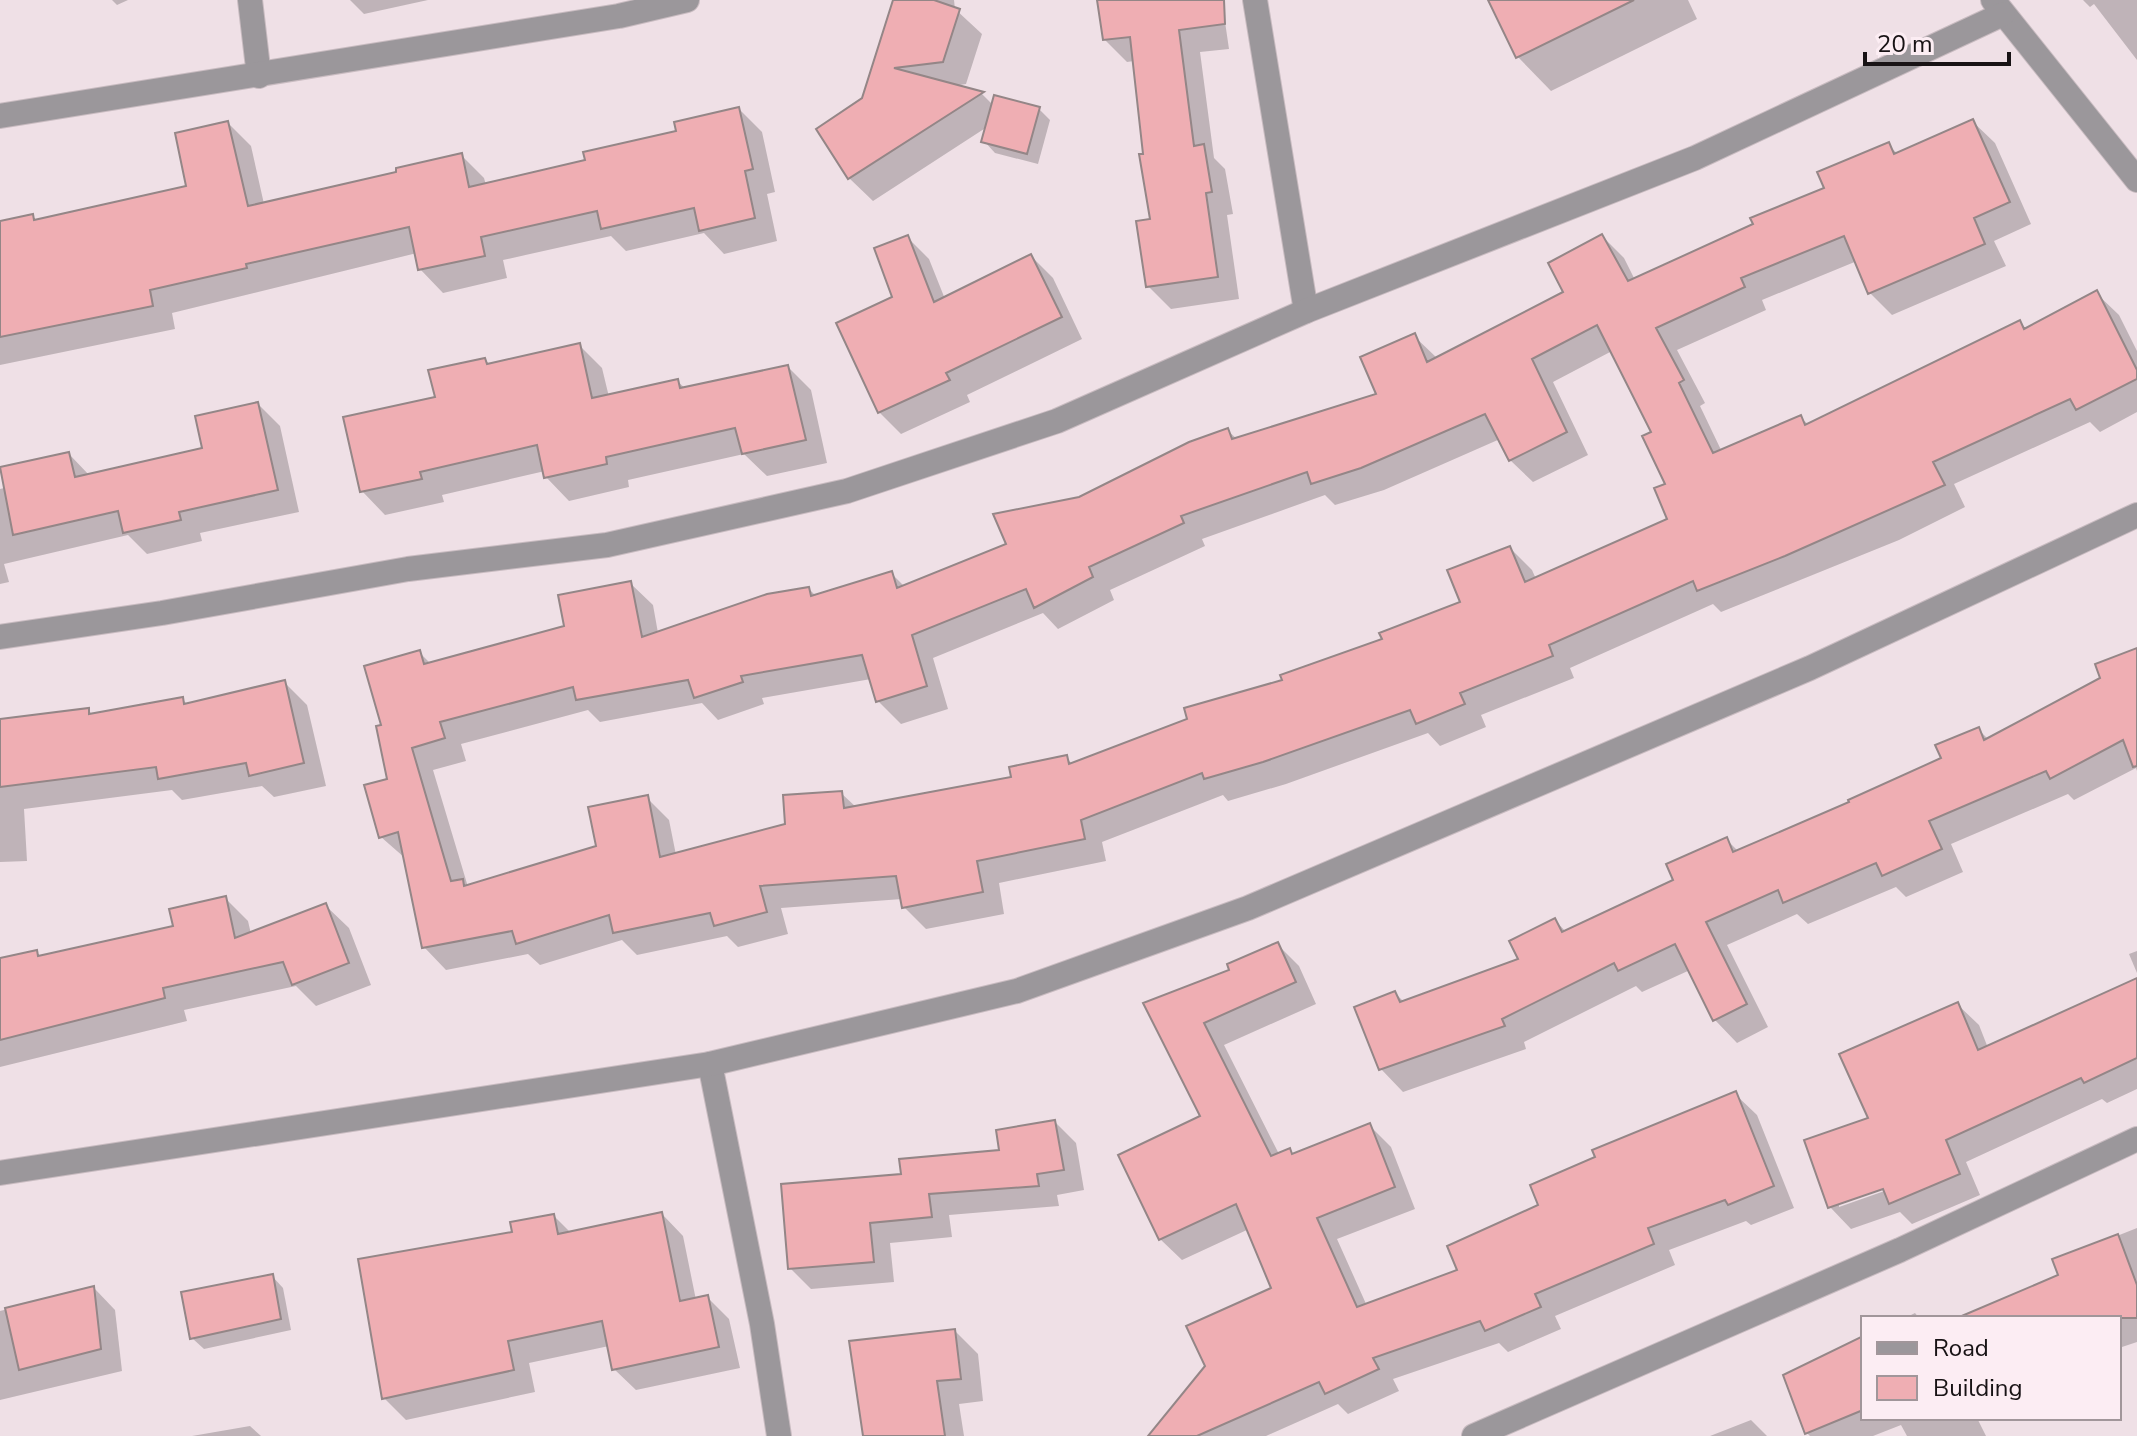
<svg xmlns="http://www.w3.org/2000/svg" width="2137" height="1436" viewBox="0 0 2137 1436" font-family="'Nunito Sans',sans-serif">
<rect width="100%" height="100%" fill="#efe0e6"/>
<g fill="#0003" fill-rule="evenodd">
<path d="M112,0H128L117,5Z"/>
<path d="M350,0H428L364,14Z"/>
<path d="M895,0H954L955,9L982,34L966,84L953,86L982,94L993,105L1039,109L1050,120L1038,164L995,153L984,141L987,127L873,201L849,178L864,100Z"/>
<path d="M1099,0H1208L1224,15L1229,49L1200,52L1214,158L1225,169L1233,214L1227,215L1239,299L1171,309L1148,286L1152,221L1134,61L1127,62L1105,40Z"/>
<path d="M1490,0H1688L1697,19L1551,91L1518,57Z"/>
<path d="M2083,0H2137V60L2094,4L2090,7Z"/>
<path d="M739,109L762,132L775,192L767,194L777,241L724,254L704,233L626,251L611,236L503,260L507,278L443,293L420,269L417,253L172,313L175,329L0,365V223L32,216L37,222L189,188L228,123L251,146L264,204L399,174L461,155L484,178L486,185L588,162Z"/>
<path d="M1972,121L1995,143L2031,224L1994,241L2006,266L1892,315L1870,293L1857,261L1762,300L1766,310L1677,350L1705,403L1700,406L1722,452L1801,418L1809,425L2020,322L2027,330L2096,293L2119,315L2137,351V412L2100,432L2090,422L1954,484L1965,507L1899,540L1721,612L1713,604L1570,668L1574,678L1481,715L1486,727L1440,746L1428,733L1286,784L1228,801L1223,795L1102,842L1106,861L999,883L1004,914L926,929L904,907L902,899L781,908L788,934L738,947L727,936L637,955L622,940L540,965L528,954L446,970L424,947L405,858L381,837L389,780L383,726L419,652L431,664L566,628L630,583L653,605L658,633L809,589L816,596L891,573L905,587L1009,545L1079,499L1227,430L1237,439L1379,395L1414,336L1438,359L1566,293L1602,236L1624,258L1635,280L1826,189L1888,145L1898,154ZM1612,351L1654,433L1667,485L1669,520L1536,579L1532,570L1510,548L1462,603L1384,641L1073,765L1066,757L1013,778L857,808L841,793L788,825L676,855L669,820L647,798L598,848L468,887L433,770L466,761L461,744L588,710L600,722L702,703L718,720L764,704L762,698L871,679L878,701L901,724L948,709L933,658L1043,613L1058,629L1114,600L1110,590L1205,546L1202,539L1325,495L1335,505L1384,490L1500,439L1510,460L1533,482L1588,455L1553,382Z"/>
<path d="M907,237L929,259L945,299L1031,256L1053,278L1082,339L967,395L970,402L901,434L879,412Z"/>
<path d="M579,345L602,368L609,397L677,381L686,389L788,367L811,390L827,463L767,476L744,454L628,480L629,487L569,501L546,477L545,471L442,495L444,502L385,515L362,491L437,399L485,360L490,365Z"/>
<path d="M258,404L280,426L299,512L200,533L202,541L147,554L128,535L4,564L9,582L0,584V489L4,488L0,469L69,454L90,476L204,450Z"/>
<path d="M2137,652V771L2136,768L2074,800L2068,794L1951,844L1963,872L1906,897L1896,887L1808,924L1797,914L1727,945L1768,1027L1737,1043L1715,1020L1690,970L1642,992L1636,986L1524,1042L1526,1049L1403,1092L1381,1069L1395,993L1405,1003L1521,960L1555,920L1566,932L1676,881L1726,839L1739,852L1852,803L1943,759L1978,729L1989,740L2102,679Z"/>
<path d="M284,682L307,705L326,786L274,797L262,786L182,800L172,790L24,809L27,861L0,862V742L88,710L93,715L182,699L188,705Z"/>
<path d="M225,898L248,921L251,934L326,906L349,928L371,985L316,1006L296,986L184,1010L187,1021L0,1067V960L36,953L41,957L175,928Z"/>
<path d="M1277,944L1299,966L1316,1004L1224,1045L1279,1154L1289,1150L1294,1155L1370,1126L1391,1147L1415,1209L1337,1239L1367,1306L1460,1272L1541,1206L1735,1094L1757,1115L1794,1208L1751,1225L1746,1221L1669,1250L1675,1265L1555,1316L1561,1329L1508,1352L1499,1343L1393,1379L1399,1391L1348,1414L1338,1404L1266,1436H1150L1273,1289L1249,1229L1182,1260L1160,1239L1203,1117L1146,1004L1232,971Z"/>
<path d="M2137,951V973L2129,954Z"/>
<path d="M2137,980V1089L2107,1103L2102,1099L1966,1162L1980,1195L1912,1224L1900,1212L1851,1229L1830,1207L1870,1119L1957,1004L1979,1025L1988,1048ZM1892,1184L1893,1188L1839,1207V1202Z"/>
<path d="M1055,1122L1076,1143L1084,1190L1057,1195L1059,1206L949,1215L952,1237L890,1243L894,1282L811,1289L790,1268L903,1175L1002,1152Z"/>
<path d="M662,1214L683,1236L696,1300L707,1297L729,1319L740,1368L636,1390L614,1369L609,1346L529,1363L535,1392L406,1420L384,1398L514,1233L554,1216L571,1233Z"/>
<path d="M2137,1228V1342L2119,1348V1318H2076L2054,1261Z"/>
<path d="M272,1276L283,1288L291,1330L204,1349L192,1338Z"/>
<path d="M94,1288L115,1310L122,1371L0,1400V1311Z"/>
<path d="M1915,1313L1919,1318H1905Z"/>
<path d="M955,1331L978,1354L983,1401L959,1404L964,1436H865Z"/>
<path d="M1863,1349V1418H1977L1986,1436H1907L1901,1425L1873,1436H1810L1807,1433Z"/>
<path d="M1751,1420L1767,1436H1710Z"/>
<path d="M250,1426L261,1436H192Z"/>
</g>
<g fill="#efaeb3" stroke="#948687" stroke-width="2" fill-rule="evenodd">
<path d="M893,0H934L960,9L943,62L894,68L984,92L848,179L816,129L862,98Z"/>
<path d="M1097,0H1224L1225,24L1179,30L1194,146L1204,144L1212,192L1206,193L1218,277L1146,287L1136,221L1150,219L1139,154H1143L1130,37L1103,40Z"/>
<path d="M1488,0H1634L1516,58Z"/>
<path d="M994,95L1040,107L1027,154L981,142Z"/>
<path d="M739,107L753,169L745,171L755,218L699,231L694,208L601,229L597,211L481,237L485,256L418,270L409,227L246,264L247,268L150,290L153,306L0,337V221L33,214L34,220L186,186L175,133L228,121L248,206L396,172V168L462,153L469,187L585,160L583,152L676,131L674,122Z"/>
<path d="M1973,119L2010,202L1974,218L1985,244L1868,294L1844,236L1741,278L1745,287L1656,328L1684,380L1679,383L1713,453L1801,415L1805,425L2020,320L2024,329L2097,290L2137,370V379L2076,410L2070,399L1933,462L1945,485L1785,556L1697,591L1693,581L1549,645L1553,656L1460,693L1465,704L1416,724L1410,710L1263,762L1204,779L1202,773L1081,820L1085,839L977,861L983,892L902,908L896,876L760,886L767,912L714,926L710,913L613,933L609,915L516,944L512,931L422,948L398,832L379,838L364,785L387,779L376,726L381,725L364,666L420,650L424,664L564,626L558,595L631,581L642,637L767,594L809,587L811,596L892,571L897,588L1006,544L993,514L1079,497L1189,442L1228,428L1232,439L1376,394L1360,357L1415,333L1427,362L1563,292L1548,263L1602,234L1628,281L1753,224L1750,218L1824,188L1817,172L1889,142L1894,154ZM1597,325L1651,432L1642,436L1665,484L1654,488L1667,519L1525,582L1510,546L1447,570L1460,602L1379,633L1382,639L1280,675L1282,680L1184,708L1187,719L1069,764L1067,755L1009,767L1011,777L844,808L842,791L783,795L785,824L660,857L648,795L588,807L596,846L464,886L463,879L451,881L412,748L445,738L440,722L573,687L576,700L688,680L694,698L743,682L741,676L862,655L876,702L927,686L912,635L1026,589L1034,608L1093,577L1089,567L1184,523L1181,516L1307,472L1311,484L1361,468L1485,414L1509,461L1567,432L1532,359Z"/>
<path d="M908,235L934,302L1031,254L1062,317L946,373L950,380L878,413L836,323L892,297L874,248Z"/>
<path d="M580,343L592,398L678,379L680,388L788,365L806,440L742,454L735,428L606,457L607,464L544,478L537,445L420,472L422,479L360,492L343,417L435,397L428,370L485,358L487,364Z"/>
<path d="M258,402L278,490L179,512L181,520L123,533L118,511L13,535L0,467L69,452L75,477L202,448L195,416Z"/>
<path d="M2137,648V766L2133,767L2123,740L2050,779L2046,771L1929,821L1942,849L1882,876L1876,863L1783,903L1778,890L1706,922L1747,1004L1713,1021L1675,944L1618,971L1614,963L1502,1019L1505,1026L1379,1070L1354,1007L1395,991L1400,1002L1518,959L1509,941L1555,918L1562,932L1673,880L1666,864L1727,837L1733,852L1849,802L1848,800L1941,758L1935,745L1979,727L1984,740L2100,678L2095,664Z"/>
<path d="M285,680L304,763L249,776L246,763L158,779L156,767L0,787V719L89,708V714L183,697L184,704Z"/>
<path d="M226,896L235,938L326,903L349,963L292,985L283,962L163,988L165,998L0,1040V958L37,950L38,956L173,926L169,909Z"/>
<path d="M1278,942L1296,982L1204,1023L1271,1156L1290,1148L1292,1154L1370,1123L1395,1187L1317,1218L1357,1307L1457,1270L1447,1246L1538,1205L1530,1185L1595,1157L1592,1150L1736,1091L1774,1186L1728,1205L1725,1200L1648,1228L1654,1244L1535,1294L1541,1307L1485,1331L1480,1321L1373,1358L1379,1369L1325,1394L1319,1382L1197,1436H1148L1205,1366L1186,1326L1271,1288L1236,1204L1159,1240L1118,1155L1200,1116L1143,1003L1229,970L1227,964Z"/>
<path d="M2137,978V1058L2084,1083L2081,1078L1946,1140L1960,1174L1889,1204L1883,1189L1828,1208L1804,1140L1868,1118L1839,1054L1958,1002L1978,1050Z"/>
<path d="M1055,1120L1064,1170L1037,1174L1039,1186L929,1194L932,1217L870,1223L874,1262L788,1269L781,1184L901,1174L899,1159L999,1150L996,1130Z"/>
<path d="M662,1212L680,1301L708,1295L719,1347L612,1370L602,1321L508,1341L514,1370L382,1399L358,1259L512,1232L510,1222L554,1214L558,1234Z"/>
<path d="M2118,1234L2137,1285V1318H1957L2058,1275L2052,1259Z"/>
<path d="M273,1274L281,1319L190,1339L181,1292Z"/>
<path d="M94,1286L101,1349L19,1370L5,1308Z"/>
<path d="M955,1329L961,1379L937,1381L945,1436H863L849,1341Z"/>
<path d="M1863,1336V1410L1805,1434L1783,1375Z"/>
</g>
<g fill="none" stroke-linecap="round" stroke-linejoin="round">
<defs>
<g id="street">
<path d="M250,0L259,76"/>
<path d="M1255,0L1306,311"/>
<path d="M1993,0L2137,180"/>
<path d="M0,116L619,16L687,0"/>
<path d="M0,637L162,613L408,569L607,545L847,491L1057,421L1306,311L1695,158L2003,14"/>
<path d="M710,1064L762,1324L779,1436"/>
<path d="M0,1173L710,1064L1017,991L1248,908L1810,668L2137,515"/>
<path d="M1474,1436L1900,1250L2137,1139"/>
</g>
</defs>
<use href="#street" stroke="#c8bbc0" stroke-width="26"/>
<use href="#street" stroke="#9b979b" stroke-width="24"/>
</g>
<rect x="1861" y="1316" width="260" height="104" fill="#fcedf3" stroke="#a1969a" stroke-width="2"/>
<rect x="1877" y="1342" width="40" height="12" fill="#9b979b" stroke="#a1969a" stroke-width="2"/>
<text x="1933" y="1356" font-size="24" fill="#181315">Road</text>
<rect x="1877" y="1376" width="40" height="24" fill="#efaeb3" stroke="#a1969a" stroke-width="2"/>
<text x="1933" y="1396" font-size="24" fill="#181315">Building</text>
<path d="M1865 52v12h144v-12" fill="none" stroke="#181315" stroke-width="4"/>
<text x="1877" y="52" font-size="24" fill="#181315" stroke="#fcedf3" stroke-width="6" paint-order="stroke">20 m</text>
</svg>
